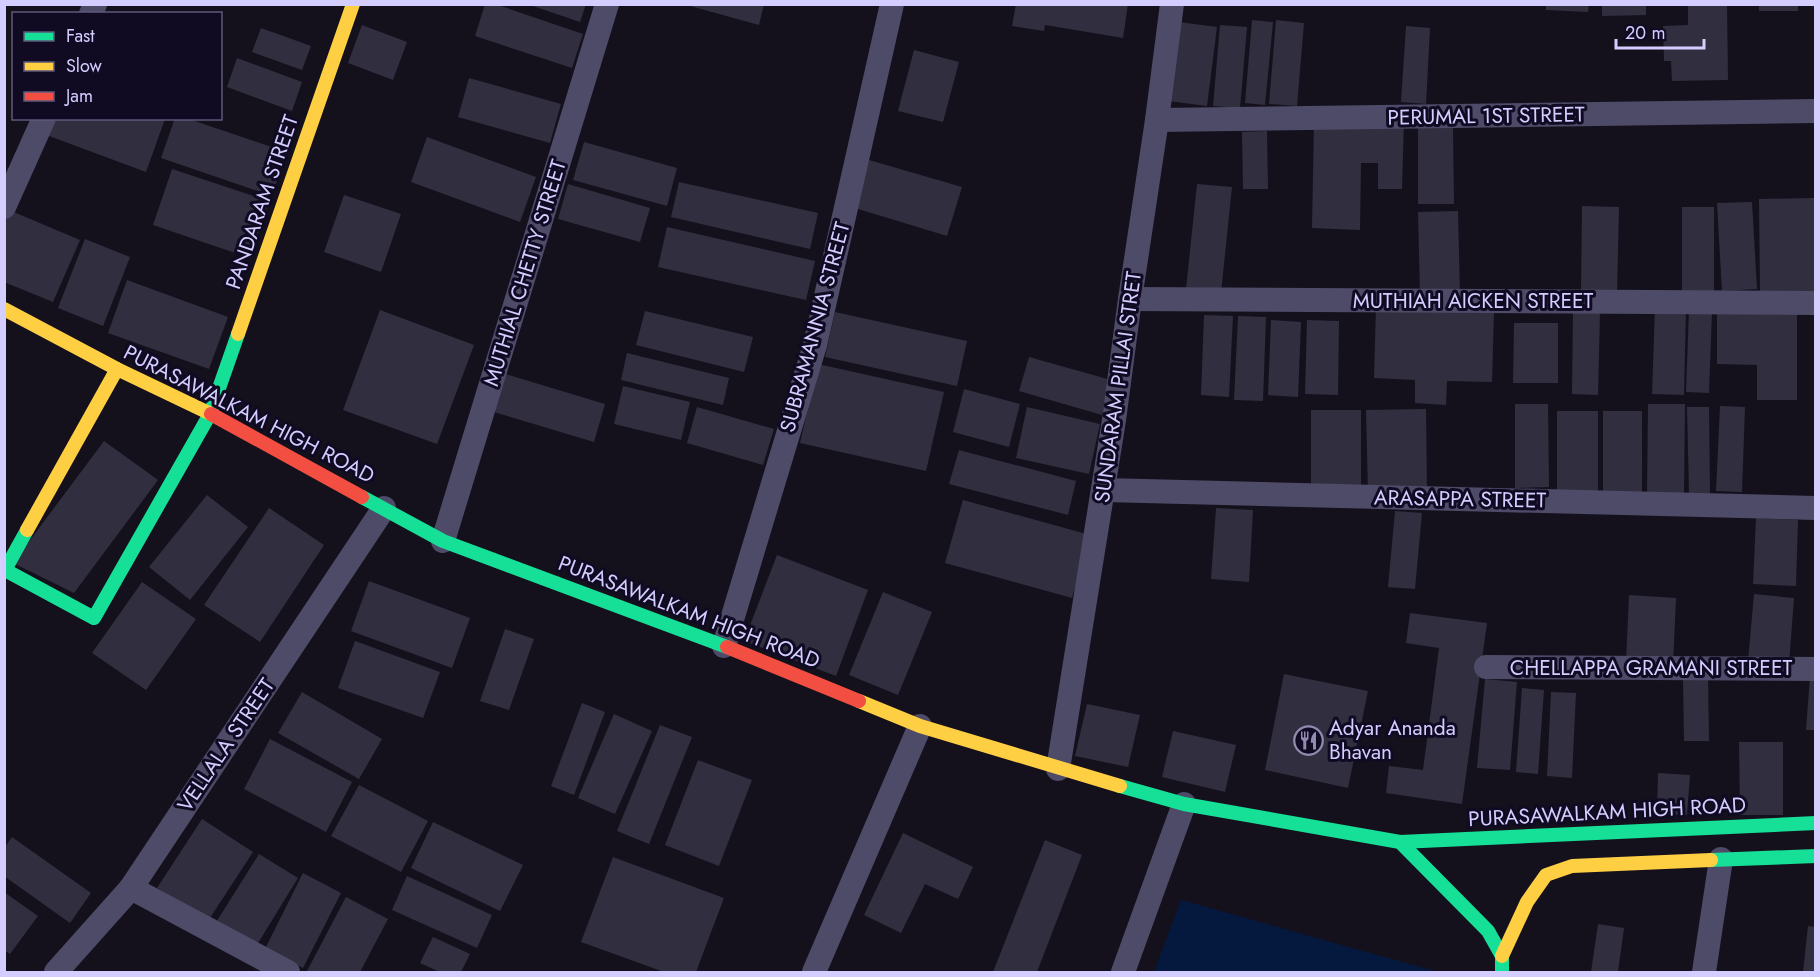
<svg xmlns="http://www.w3.org/2000/svg" width="1820" height="977" viewBox="0 0 1820 977" font-family="Jost,sans-serif">
<rect width="100%" height="100%" fill="#14111d"/>
<path fill="#05193f" d="M1181,900L1438,972H1154Z"/>
<g fill="#312e3f">
<path d="M485,4H495L583,34L572,68L475,36Z"/>
<path d="M527,4H586L580,22Z"/>
<path d="M683,4H764L759,25Z"/>
<path d="M1016,4H1128L1123,38L1045,25L1044,31L1012,26Z"/>
<path d="M1546,4H1589L1588,12L1546,10Z"/>
<path d="M1602,4H1646V15L1602,16Z"/>
<path d="M1688,4H1727L1728,80L1672,81L1671,61H1664L1663,26L1688,25Z"/>
<rect x="1759" y="4" width="39" height="7"/>
<path d="M1252,20L1273,22L1265,105L1245,103Z"/>
<path d="M1276,20L1304,23L1297,106L1269,104Z"/>
<path d="M1179,22L1217,27L1207,106L1168,101Z"/>
<path d="M362,25L407,42L393,80L348,63Z"/>
<path d="M1220,25L1247,27L1240,108L1213,106Z"/>
<path d="M1406,26L1430,28L1426,104L1401,102Z"/>
<path d="M261,28L311,46L302,70L252,52Z"/>
<path d="M914,50L959,62L943,122L898,111Z"/>
<path d="M237,58L302,82L292,111L227,87Z"/>
<path d="M469,78L561,104L550,143L458,117Z"/>
<path d="M56,118H163L165,119L146,172L49,136Z"/>
<path d="M175,118H186L286,152L272,196L161,158Z"/>
<path d="M1404,119L1402,189H1378V163H1361L1360,230L1312,228L1314,121Z"/>
<path d="M1418,128H1453L1454,204H1418Z"/>
<path d="M1267,131L1268,189H1243L1242,132Z"/>
<path d="M427,137L536,177L520,222L411,182Z"/>
<path d="M584,142L677,168L667,206L573,180Z"/>
<path d="M869,160L962,187L947,236L855,208Z"/>
<path d="M172,169L269,201L250,258L153,225Z"/>
<path d="M679,182L818,213L810,249L671,217Z"/>
<path d="M568,184L650,208L640,242L558,219Z"/>
<path d="M1197,184L1232,187L1221,293L1186,289Z"/>
<path d="M344,195L401,214L381,272L324,252Z"/>
<path d="M1814,198L1815,291L1760,292L1759,199Z"/>
<path d="M1752,202L1757,289L1722,291L1717,203Z"/>
<path d="M1582,206L1619,207L1617,294L1581,293Z"/>
<rect x="1682" y="207" width="32" height="84"/>
<path d="M9,210L80,240L53,302L4,282V222Z"/>
<path d="M1458,211L1460,296H1420L1418,212Z"/>
<path d="M667,227L815,261L806,300L658,267Z"/>
<path d="M85,239L130,257L103,326L58,308Z"/>
<path d="M127,280L228,317L209,369L108,333Z"/>
<path d="M1376,306L1494,311L1492,382L1447,381L1446,405L1415,403V380L1374,378Z"/>
<path d="M1655,308L1686,309L1684,395L1652,394Z"/>
<path d="M380,310L474,345L437,444L343,410Z"/>
<path d="M1689,310L1712,311L1709,393L1686,392Z"/>
<path d="M645,311L753,337L744,372L636,345Z"/>
<path d="M1573,311H1600L1598,395L1572,394Z"/>
<path d="M835,312L967,341L957,386L825,357Z"/>
<path d="M1717,314H1797V400H1757V365L1717,364Z"/>
<path d="M1204,315L1233,316L1229,397L1201,395Z"/>
<path d="M1238,316L1266,317L1263,401L1234,400Z"/>
<path d="M1271,320L1301,322L1298,397L1268,395Z"/>
<path d="M1307,320L1339,321L1338,395L1305,394Z"/>
<path d="M1514,323H1558V383H1513Z"/>
<path d="M627,353L729,378L723,405L621,380Z"/>
<path d="M1029,357L1111,380L1102,415L1019,391Z"/>
<path d="M818,364L944,392L926,471L800,443Z"/>
<path d="M496,371L605,404L594,442L484,409Z"/>
<path d="M623,386L690,402L681,440L614,424Z"/>
<path d="M964,389L1020,404L1009,447L953,432Z"/>
<path d="M1515,404H1548L1549,487L1515,488Z"/>
<path d="M1648,404H1685L1684,495H1647Z"/>
<path d="M1720,406L1745,407L1742,492L1716,491Z"/>
<path d="M697,407L774,429L763,465L687,443Z"/>
<path d="M1027,407L1100,424L1089,474L1016,458Z"/>
<path d="M1687,407H1709L1710,494H1689Z"/>
<path d="M1426,409L1427,494H1368L1366,410Z"/>
<rect x="1311" y="410" width="50" height="84"/>
<path d="M1557,411H1598V499L1557,498Z"/>
<path d="M1603,411H1642V497L1603,496Z"/>
<path d="M104,441L158,480L74,593L13,563Z"/>
<path d="M959,450L1076,481L1068,515L949,484Z"/>
<path d="M207,495L248,527L190,600L149,567Z"/>
<path d="M963,500L1090,535L1072,598L945,563Z"/>
<path d="M269,508L324,545L260,642L204,605Z"/>
<path d="M1216,508L1253,510L1249,582L1211,579Z"/>
<path d="M1395,511L1422,513L1415,589L1388,587Z"/>
<path d="M1756,518L1798,520L1796,586L1753,584Z"/>
<path d="M777,555L868,590L836,676L744,641Z"/>
<path d="M369,581L470,618L452,668L351,631Z"/>
<path d="M142,582L196,619L146,690L92,653Z"/>
<path d="M883,592L932,612L898,695L849,675Z"/>
<path d="M1754,594L1794,598L1789,664L1748,661Z"/>
<path d="M1629,595L1676,598L1673,664L1626,662Z"/>
<path d="M1410,613L1487,623L1462,804L1386,793L1389,766L1423,770L1439,648L1406,643Z"/>
<path d="M505,629L534,639L509,710L480,701Z"/>
<path d="M355,641L440,672L423,718L338,688Z"/>
<path d="M1284,674L1368,691L1348,788L1265,770Z"/>
<path d="M1810,676H1816V730H1806Z"/>
<path d="M1683,678H1708L1709,741H1684Z"/>
<path d="M1485,679L1517,682L1510,770L1477,768Z"/>
<path d="M1522,688L1544,690L1538,774L1516,772Z"/>
<path d="M302,692L382,739L359,779L278,733Z"/>
<path d="M1551,692L1576,693L1572,778L1547,776Z"/>
<path d="M582,703L605,712L574,795L551,786Z"/>
<path d="M1087,704L1140,715L1128,767L1075,756Z"/>
<path d="M614,714L652,731L615,814L578,798Z"/>
<path d="M660,725L692,737L649,844L617,831Z"/>
<path d="M1173,731L1236,745L1225,792L1162,777Z"/>
<path d="M270,739L352,782L326,832L244,789Z"/>
<path d="M1739,742H1783V815H1740Z"/>
<path d="M698,760L752,780L719,866L665,845Z"/>
<path d="M1658,773L1690,775L1687,815L1657,814Z"/>
<path d="M359,785L428,821L401,872L331,836Z"/>
<path d="M202,819L253,852L208,921L157,888Z"/>
<path d="M433,822L523,865L500,911L411,868Z"/>
<path d="M903,833L973,867L958,899L925,884L901,933L864,915Z"/>
<path d="M12,837L91,893L70,923L4,876V848Z"/>
<path d="M1045,840L1082,855L1037,972H993Z"/>
<path d="M259,854L298,878L255,948L215,924Z"/>
<path d="M613,857L724,898L696,972H664L581,942Z"/>
<path d="M303,873L341,893L303,968L265,949Z"/>
<path d="M407,876L492,915L477,948L392,910Z"/>
<path d="M4,892L38,916L10,954L4,950Z"/>
<path d="M346,897L388,919L360,972H310L307,971Z"/>
<path d="M1598,924L1624,928L1618,972H1591Z"/>
<path d="M1808,926L1816,927V972H1803Z"/>
<path d="M433,937L470,954L461,972H440L420,963Z"/>
</g>
<g fill="none" stroke-linecap="round" stroke-linejoin="round">
<g stroke="#4d4b67" stroke-width="24">
<path d="M91,14L95,4"/>
<path d="M1157,120L1816,111"/>
<path d="M4,207L44,118"/>
<path d="M1130,299L1816,303"/>
<path d="M1104,490L1816,508"/>
<path d="M443,541L607,4"/>
<path d="M724,646L815,345L892,4"/>
<path d="M1486,667L1816,669"/>
<path d="M1058,769L1114,420L1130,299L1157,120L1172,4"/>
<path d="M131,888L288,972"/>
<path d="M56,972L131,888L384,508"/>
<path d="M814,972L920,726"/>
<path d="M1123,972L1184,804"/>
<path d="M1704,972L1721,859"/>
</g>
<g stroke="#16e098" stroke-width="14">
<path d="M362,497L443,541L727,647"/>
<path d="M27,530L5,570L94,618L210,414L238,334"/>
<path d="M1120,786L1184,804L1400,842L1488,931L1502,956V972"/>
<path d="M1400,842L1816,823"/>
<path d="M1711,860L1816,856"/>
</g>
<g stroke="#ffcf43" stroke-width="14">
<path d="M4,309L117,369L211,414"/>
<path d="M238,334L353,4"/>
<path d="M27,530L117,369"/>
<path d="M859,701L920,726L1120,786"/>
<path d="M1502,956L1527,902L1546,875L1572,866L1711,860"/>
</g>
<g stroke="#f24e42" stroke-width="14">
<path d="M211,414L362,497"/>
<path d="M727,647L859,701"/>
</g>
</g>
<defs>
<symbol id="restaurant-ring" viewBox="-11 -11 22 22"><circle r="9.5" fill="#100b23" stroke="#918bb0" stroke-width="1.5"/><path d="M-5-6h1v4h1v-4h1v4h1v-4h1v5L-1.5 .5V6h-2V.5L-5-1ZM5-6V6H3V1.5H1.5Q1.5-4 5-6Z" fill="#918bb0"/></symbol>
</defs>
<g fill-rule="evenodd">
<use href="#restaurant-ring" x="1292" y="724" width="33" height="33"/>
</g>
<g text-anchor="middle" stroke-width="6" stroke-linejoin="round" paint-order="stroke">
<g font-size="21" fill="#d4cdff" stroke="#100b23">
<text transform="translate(1486 116) rotate(-1)" y="7">PERUMAL 1ST STREET</text>
<text transform="translate(262 202) rotate(-71)" y="7">PANDARAM STREET</text>
<text transform="translate(525 273) rotate(-73)" y="7">MUTHIAL CHETTY STREET</text>
<text x="1473" y="308">MUTHIAH AICKEN STREET</text>
<text transform="translate(815 327) rotate(-75)" y="7">SUBRAMANNIA STREET</text>
<text transform="translate(1118 387) rotate(-82)" y="7">SUNDARAM PILLAI STRET</text>
<text transform="translate(249 414) rotate(27)" y="7">PURASAWALKAM HIGH ROAD</text>
<text transform="translate(1460 499) rotate(1)" y="7">ARASAPPA STREET</text>
<text transform="translate(689 612) rotate(21)" y="7">PURASAWALKAM HIGH ROAD</text>
<text x="1651" y="675">CHELLAPPA GRAMANI STREET</text>
<text transform="translate(226 745) rotate(-56)" y="7">VELLALA STREET</text>
<text transform="translate(1607 812) rotate(-3)" y="7">PURASAWALKAM HIGH ROAD</text>
</g>
<g font-size="21" fill="#d4cdff" stroke="#100b23" text-anchor="start">
<text x="1329" y="735">Adyar Ananda<tspan x="1329" dy="24">Bhavan</tspan></text>
</g>
</g>
<rect width="1820" height="977" fill="none" stroke="#d4cdff" stroke-width="12"/>
<rect x="12" y="12" width="210" height="108" fill="#100b23" stroke="#5e597b" stroke-width="1.5"/>
<rect x="24" y="32" width="30" height="9" fill="#16e098" stroke="#5e597b" stroke-width="1.5"/>
<text x="66" y="42" font-size="18" fill="#d4cdff">Fast</text>
<rect x="24" y="62" width="30" height="9" fill="#ffcf43" stroke="#5e597b" stroke-width="1.5"/>
<text x="66" y="72" font-size="18" fill="#d4cdff">Slow</text>
<rect x="24" y="92" width="30" height="9" fill="#f24e42" stroke="#5e597b" stroke-width="1.5"/>
<text x="66" y="102" font-size="18" fill="#d4cdff">Jam</text>
<path d="M1616 39v9h88v-9" fill="none" stroke="#d4cdff" stroke-width="3"/>
<text x="1625" y="39" font-size="18" fill="#d4cdff" stroke="#100b23" stroke-width="4.5" paint-order="stroke">20 m</text>
</svg>
